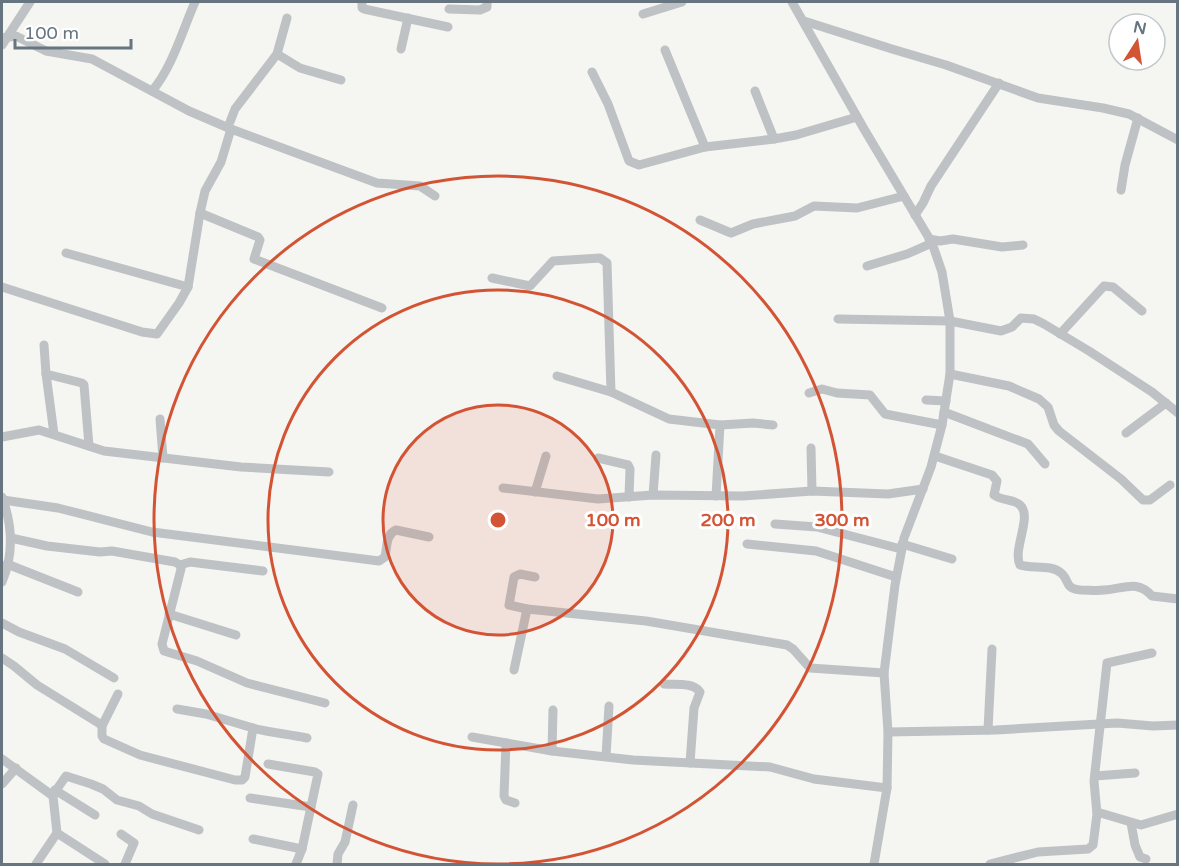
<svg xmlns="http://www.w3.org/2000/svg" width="1179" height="866" viewBox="0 0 1179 866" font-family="'Varela Round',sans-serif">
<rect width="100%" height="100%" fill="#f5f5f2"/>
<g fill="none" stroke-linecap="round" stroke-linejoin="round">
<g stroke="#bec2c5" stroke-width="9">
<path d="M362,2V8L364,9L448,27"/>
<path d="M792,2L864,129L932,243L942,272L950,321V374L942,425L931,467L904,538L895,585L884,673L888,732L887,788L874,864"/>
<path d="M449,9L480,10L487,7V2"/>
<path d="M643,14L682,2"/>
<path d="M804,21L892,49L946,65L1038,98L1103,108L1129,114L1178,140"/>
<path d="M2,38L16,36L46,51L92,59L189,111L231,129L377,183L420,186L435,196"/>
<path d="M2,45L30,2"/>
<path d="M401,49L408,18"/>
<path d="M665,50L705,147"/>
<path d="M277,54L300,68L341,80"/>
<path d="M592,72L608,104L629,161L639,165L705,147L774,139L796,135L857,117"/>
<path d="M152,91C172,68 183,29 195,2"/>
<path d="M755,91L774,139"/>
<path d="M230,122L235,109L277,54L287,18"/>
<path d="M1121,190L1125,165L1138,118"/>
<path d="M200,213L258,237L260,240L254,259L382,308"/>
<path d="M915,215L923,203L931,186L999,83"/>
<path d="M700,220L731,233L753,224L795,216L814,206L857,208L904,196"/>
<path d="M929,239L940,241L953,239L1002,247L1023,245"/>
<path d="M66,253L188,287"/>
<path d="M867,266L907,254L932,243"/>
<path d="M492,278L530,286L553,261L600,258L607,263L611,392L669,419L720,425L716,496"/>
<path d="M2,287L142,332L157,334L179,303L188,287L200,213L205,191L221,162L231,129"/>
<path d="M838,319L950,321L1001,331L1012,327L1021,318L1034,319L1044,324L1089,351L1152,392L1178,413"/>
<path d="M1060,334L1104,286L1113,287L1142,311"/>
<path d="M44,345L46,374L82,383L84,385L89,446"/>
<path d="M46,374L54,434"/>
<path d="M950,374L1009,386L1039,399L1048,407L1054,425L1059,431L1121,479L1143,500H1150L1170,485"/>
<path d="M557,376L611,392"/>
<path d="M809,393L822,389L837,393L870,395L885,414L942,425"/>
<path d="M926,400L946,401"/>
<path d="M944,412L1028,444L1045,464"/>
<path d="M160,419L163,458"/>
<path d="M720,425L753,423L773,425"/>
<path d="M1126,433L1166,403"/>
<path d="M2,437L39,430L104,451L241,467L329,472"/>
<path d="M811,448L812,491"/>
<path d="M935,456L992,475L997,481L994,495C1002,501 1014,499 1020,505C1033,516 1012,550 1020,565C1032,569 1051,564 1061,573C1070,580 1064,589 1081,590C1089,590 1097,591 1104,590C1124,589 1137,579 1152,596L1178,599"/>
<path d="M598,458L628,465L630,469L629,497"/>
<path d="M503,488L598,499L653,495L743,496L812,491L888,494L923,489"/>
<path d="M535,492L546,456"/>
<path d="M653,495L656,455"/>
<path d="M3,500L58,508L152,532L379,561L385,557C387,547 386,534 396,530L429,537"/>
<path d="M775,524L817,527L901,549"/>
<path d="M11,538L47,546L100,552L112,551L175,562L180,565L190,562L263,571"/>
<path d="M747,544L816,551L896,577"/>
<path d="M902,544L952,559"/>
<path d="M7,564L78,592"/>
<path d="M180,565L181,569L162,644L164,651L197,661L247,683L325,703"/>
<path d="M2,582C14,554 12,524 2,497"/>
<path d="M527,609L509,605L514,577L520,574L535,577"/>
<path d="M169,614L236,635"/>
<path d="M2,623L19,632L65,649L114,678"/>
<path d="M2,658L14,666L37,685L100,724L102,727V736L104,739L140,755L235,780H242L245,777L253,728C271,733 289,734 307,738"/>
<path d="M514,670L527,609L646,621L787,645L793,649L810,668L884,673"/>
<path d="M664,684C676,685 693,682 700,692L694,708L690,763"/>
<path d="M177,709L206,714L253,728"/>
<path d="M102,726L118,694"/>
<path d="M988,730L992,649"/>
<path d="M888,732L996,730L1117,723L1153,726L1178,725"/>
<path d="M472,737L552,751L633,760L770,767L814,779L887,788"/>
<path d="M506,743L504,796L506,800L515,803"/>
<path d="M552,751L553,710"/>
<path d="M606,756L609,706"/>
<path d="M2,759L53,796"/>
<path d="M268,764L315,772L318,774L302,849"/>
<path d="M1095,776L1135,773"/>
<path d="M2,784L16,768"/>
<path d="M55,790L95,815"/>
<path d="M250,798L311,807"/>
<path d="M1097,812L1141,825L1178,814"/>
<path d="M1131,823L1135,845L1140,857L1146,859"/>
<path d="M121,834L134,843L125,864"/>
<path d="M253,839L302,849L296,864"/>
<path d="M36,864L57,833"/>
<path d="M105,864L57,833L53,796L55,790L57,789L66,776L91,784L103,789L117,800L139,806L152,814L199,830"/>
<path d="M337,864L338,854L345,842L353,805"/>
<path d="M990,864L1038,852L1088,849L1093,845L1097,814L1094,781L1107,663L1152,653"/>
</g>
</g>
<circle cx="498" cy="520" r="115" fill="#d35434" fill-opacity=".12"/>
<g fill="none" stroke="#d35434" stroke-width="3">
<circle cx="498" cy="520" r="115"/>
<circle cx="498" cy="520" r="230"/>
<circle cx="498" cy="520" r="344"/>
</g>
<circle cx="498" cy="520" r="9" fill="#d35434" stroke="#fff" stroke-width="3"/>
<g font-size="18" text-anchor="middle" font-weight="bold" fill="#d35434" stroke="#fff" stroke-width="6" stroke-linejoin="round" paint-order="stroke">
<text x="613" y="526">100 m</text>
<text x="728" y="526">200 m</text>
<text x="842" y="526">300 m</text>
</g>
<rect width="1179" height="866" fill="none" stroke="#667580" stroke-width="6"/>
<g transform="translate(1137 42) rotate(12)"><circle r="28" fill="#ffffff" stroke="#c2c8cc" stroke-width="1.5"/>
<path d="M0-4.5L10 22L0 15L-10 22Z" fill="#d35434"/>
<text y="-9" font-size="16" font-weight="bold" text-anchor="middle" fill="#667580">N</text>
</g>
<path d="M15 39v9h116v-9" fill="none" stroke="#667580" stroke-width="3"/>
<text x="24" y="39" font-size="18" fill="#667580" stroke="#ffffff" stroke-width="4.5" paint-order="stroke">100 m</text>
</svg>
